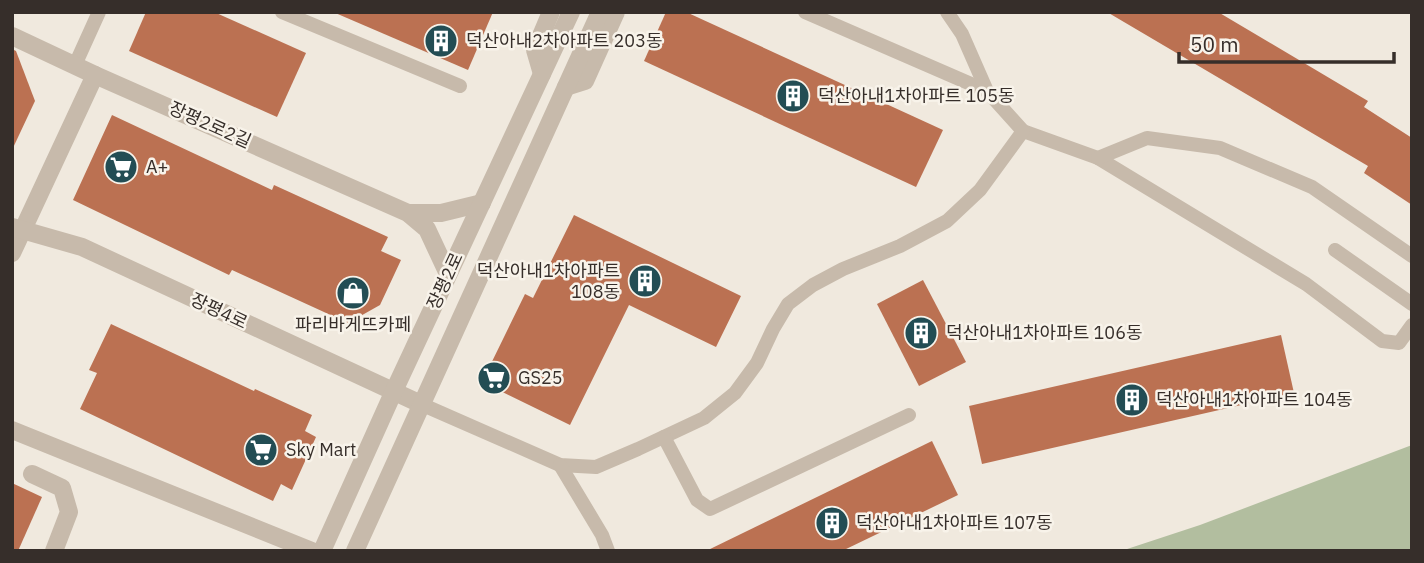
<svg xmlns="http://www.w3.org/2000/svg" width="1424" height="563" viewBox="0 0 1424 563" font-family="'IBM Plex Sans','Noto Sans KR',sans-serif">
<rect width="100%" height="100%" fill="#f0e9de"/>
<path fill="#b2be9f" d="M1412,445V551H1121L1200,525Z"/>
<g fill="#bb7152">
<path d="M146,12H214L306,53L277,117L129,51Z"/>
<path d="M333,12H493L468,70Z"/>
<path d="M666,12H686L943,130L916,187L644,61Z"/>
<path d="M1107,12H1218L1368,101L1364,107L1412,138V205L1364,173L1368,166Z"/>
<path d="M12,49L16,51L35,101L12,150Z"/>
<path d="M112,115L272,190L274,185L388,237L381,251L401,260L380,305L348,323L232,270L229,275L73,200Z"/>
<path d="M574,215L741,296L716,347L629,305L570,425L482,382L525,294L533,298Z"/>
<path d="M923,280L966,362L919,386L877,304Z"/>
<path d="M111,324L254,391L255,389L312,415L305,431L316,437L292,490L281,484L273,501L80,409L97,373L89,370Z"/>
<path d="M1281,335L1294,393L982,464L969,406Z"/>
<path d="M932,441L958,495L842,551H706Z"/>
<path d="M12,483L42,497L18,551H12Z"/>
</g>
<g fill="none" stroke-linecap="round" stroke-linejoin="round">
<g stroke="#c7baab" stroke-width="14">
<path d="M282,12L460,86"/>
<path d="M805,12L987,91"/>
<path d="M947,12L962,34L987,91L1023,131L1098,158L1306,284L1382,341L1399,343L1412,325"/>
<path d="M75,65L99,12"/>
<path d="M1098,158L1147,138L1220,148L1312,187L1412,256"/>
<path d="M1335,250L1412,304"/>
<path d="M423,405L560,465L596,467L638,449L704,418L735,393L757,363L773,329L788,304L813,285L843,269L900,246L947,221L980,190L1023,131"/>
<path d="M664,437L697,500L710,509L909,415"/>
<path d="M560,465L602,535L608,551"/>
</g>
<g stroke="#c7baab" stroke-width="18">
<path d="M12,36L95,75L408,213L427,229L448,274"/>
<path d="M408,213H441L482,203"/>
<path d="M12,253L95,75"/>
<path d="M12,430L312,551"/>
<path d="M32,474L62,488L69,512L54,551"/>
</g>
<g stroke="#c7baab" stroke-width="18">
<path d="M542,74L535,50L551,12"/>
<path d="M566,87L585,81L616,12"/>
<path d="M12,227L82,247L423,405"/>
<path d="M322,551L393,393L571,12"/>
<path d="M355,551L600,12"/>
</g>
</g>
<defs>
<symbol id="building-disc" viewBox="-11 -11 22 22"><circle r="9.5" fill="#234d54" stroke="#f8f3ea"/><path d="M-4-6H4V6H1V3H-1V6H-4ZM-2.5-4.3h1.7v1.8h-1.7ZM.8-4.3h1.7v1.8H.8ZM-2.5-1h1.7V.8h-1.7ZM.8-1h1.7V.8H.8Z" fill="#fff"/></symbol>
<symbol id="supermarket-disc" viewBox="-11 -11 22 22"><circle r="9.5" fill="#234d54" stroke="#f8f3ea"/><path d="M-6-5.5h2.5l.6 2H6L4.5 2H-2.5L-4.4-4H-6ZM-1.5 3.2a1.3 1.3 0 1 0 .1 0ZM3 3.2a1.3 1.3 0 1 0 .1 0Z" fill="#fff"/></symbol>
<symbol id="shop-disc" viewBox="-11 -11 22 22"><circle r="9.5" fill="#234d54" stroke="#f8f3ea"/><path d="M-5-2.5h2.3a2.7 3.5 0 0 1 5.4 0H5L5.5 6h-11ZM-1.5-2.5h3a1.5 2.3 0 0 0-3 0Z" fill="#fff"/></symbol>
</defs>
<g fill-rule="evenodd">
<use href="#building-disc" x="422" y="22" width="38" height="38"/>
<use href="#building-disc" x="774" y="77" width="38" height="38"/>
<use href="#supermarket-disc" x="102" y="148" width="38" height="38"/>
<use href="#building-disc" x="626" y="262" width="38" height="38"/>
<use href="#shop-disc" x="334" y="274" width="38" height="38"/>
<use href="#building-disc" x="902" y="314" width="38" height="38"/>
<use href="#supermarket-disc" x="475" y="359" width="38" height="38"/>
<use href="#building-disc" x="1113" y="381" width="38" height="38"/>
<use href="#supermarket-disc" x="242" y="431" width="38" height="38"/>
<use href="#building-disc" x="813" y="504" width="38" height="38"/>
</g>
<g text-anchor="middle" stroke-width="5" stroke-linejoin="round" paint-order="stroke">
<g font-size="18" fill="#362e2a" stroke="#f8f3ea" text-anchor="start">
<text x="466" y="47">덕산아내2차아파트 203동</text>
<text x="818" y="102">덕산아내1차아파트 105동</text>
<text x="146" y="173">A+</text>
<text x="620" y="277" text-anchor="end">덕산아내1차아파트<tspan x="620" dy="21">108동</tspan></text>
<text x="353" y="331" text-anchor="middle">파리바게뜨카페</text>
<text x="946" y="339">덕산아내1차아파트 106동</text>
<text x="518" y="384">GS25</text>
<text x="1156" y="406">덕산아내1차아파트 104동</text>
<text x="286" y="456">Sky Mart</text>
<text x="856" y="529">덕산아내1차아파트 107동</text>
</g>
<g font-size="18" fill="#362e2a" stroke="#f8f3ea">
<text transform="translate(210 125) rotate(24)" y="6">장평2로2길</text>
<text transform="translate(445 281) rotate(-65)" y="6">장평2로</text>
<text transform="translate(219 311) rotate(25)" y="6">장평4로</text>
</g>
</g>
<rect width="1424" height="563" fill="none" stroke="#362e2a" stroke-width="28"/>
<path d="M1179 52v10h215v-10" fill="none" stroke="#362e2a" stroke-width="3.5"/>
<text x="1190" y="52" font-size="21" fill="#362e2a" stroke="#f8f3ea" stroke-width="5" paint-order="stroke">50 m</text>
</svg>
